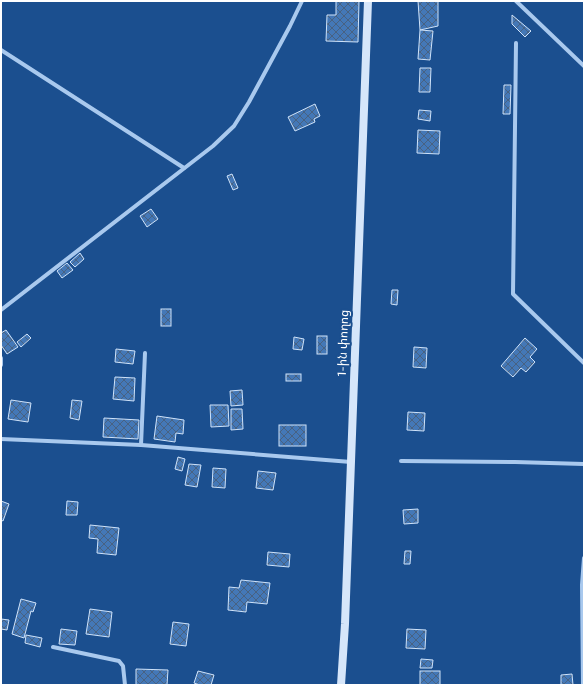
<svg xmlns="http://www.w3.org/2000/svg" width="585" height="686" viewBox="0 0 585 686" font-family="'Exo 2','Noto Sans Armenian',sans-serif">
<defs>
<pattern id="building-cross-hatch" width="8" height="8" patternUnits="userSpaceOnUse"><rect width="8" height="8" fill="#4478b7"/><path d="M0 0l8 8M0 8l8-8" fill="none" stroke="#486282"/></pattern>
</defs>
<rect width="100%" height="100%" fill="#1b4f8f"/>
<g fill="url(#building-cross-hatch)" stroke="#cfe3fa">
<path d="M336,1H359L358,42L326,41L327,15H336Z"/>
<path d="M418,1H438V26L420,30Z"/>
<path d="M512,15L531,31L525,37L512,24Z"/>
<path d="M420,30L433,31L430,60L418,59Z"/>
<path d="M420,68H431L430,92H419Z"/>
<path d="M504,85H511L510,114H503Z"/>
<path d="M315,104L320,116L314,119L315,122L295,131L288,117Z"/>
<path d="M419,110L431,111L430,121L418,119Z"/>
<path d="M418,130L440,131L439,154L417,153Z"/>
<path d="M232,174L238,188L233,190L227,176Z"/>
<path d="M151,209L158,219L147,227L140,216Z"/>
<path d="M80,253L84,259L75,267L70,262Z"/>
<path d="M67,263L73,270L62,278L57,271Z"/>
<path d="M392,290H398L397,305L391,304Z"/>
<rect x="161" y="309" width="10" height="17"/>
<path d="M6,330L18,347L7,354L1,345V333Z"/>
<path d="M27,334L31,338L21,347L17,342Z"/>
<rect x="317" y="336" width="10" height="18"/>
<path d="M294,337L304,339L302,350L293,349Z"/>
<path d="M525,338L537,349L530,357L535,362L526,372L521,368L513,377L501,366Z"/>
<path d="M414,347L427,348L426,368L413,367Z"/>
<path d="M116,349L135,351L133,364L115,362Z"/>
<rect x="286" y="374" width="15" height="7"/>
<path d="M115,377L135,378L134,401L113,399Z"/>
<path d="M242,390L243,405L231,406L230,391Z"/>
<path d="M11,400L31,403L28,422L8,419Z"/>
<path d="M72,400L82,401L79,420L70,418Z"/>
<path d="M210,405H228L229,426L211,427Z"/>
<path d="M231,409H242L243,429L231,430Z"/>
<path d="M408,412L425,413L424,431L407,430Z"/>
<path d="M157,416L184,420L183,434L176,433L175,442L154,439Z"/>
<path d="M104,418L139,420L138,439L103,437Z"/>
<rect x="279" y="425" width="27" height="21"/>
<path d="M178,457L185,459L182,471L175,469Z"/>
<path d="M189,464L201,465L197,487L185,485Z"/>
<path d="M213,468L226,469L225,488L212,487Z"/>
<path d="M258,471L276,473L273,490L256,488Z"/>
<path d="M1,501L9,504L3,521L1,520Z"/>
<path d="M67,501L78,502L77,515H66Z"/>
<path d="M418,509V523L404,524L403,510Z"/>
<path d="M90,525L119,528L116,555L97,553L98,539L89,538Z"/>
<path d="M405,551H411L410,564H404Z"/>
<path d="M268,552L290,554L289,567L267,565Z"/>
<path d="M241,580L270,583L267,604L247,602L246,612L228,610L229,587L239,588Z"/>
<path d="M21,599L36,603L33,612L31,611L24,638L12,634Z"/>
<path d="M90,609L112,612L109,637L86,634Z"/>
<path d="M1,619L9,620L7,630L1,629Z"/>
<path d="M173,622L189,624L186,646L170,644Z"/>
<path d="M61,629L77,631L75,645L59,644Z"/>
<path d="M407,629L426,630L425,649L406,648Z"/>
<path d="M26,635L42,638L40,647L25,643Z"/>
<path d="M421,659L433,660L432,668H420Z"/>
<path d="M136,669L168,670L167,685H136Z"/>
<path d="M198,671L214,675L211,685H200L194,683Z"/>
<rect x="420" y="671" width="20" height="14"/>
<path d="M572,674L573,685H561V675Z"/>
</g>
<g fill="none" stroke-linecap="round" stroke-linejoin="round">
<g stroke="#a9c9ee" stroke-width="4">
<path d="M516,1L584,66"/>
<path d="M516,43L513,294L584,363"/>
<path d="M1,50L184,168"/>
<path d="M1,310L213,146L234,126L249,102L290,26L302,1"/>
<path d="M1,358V365"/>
<path d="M1,439L141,445L351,462"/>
<path d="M141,445L145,353"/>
<path d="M401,461L515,462L584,464"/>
<path d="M53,647L119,661L123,666L125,685"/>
<path d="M583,685L582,585L584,558"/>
</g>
<path stroke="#d6e6fa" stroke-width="8" d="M341,685L345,624L368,1"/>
</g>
<g text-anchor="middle" stroke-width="4" stroke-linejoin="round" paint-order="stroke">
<g font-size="12" fill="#fff" stroke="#1b4f8f">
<text transform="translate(343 343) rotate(-88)" y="4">1-ին փողոց</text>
</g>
</g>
<rect width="585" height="686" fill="none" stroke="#ffffff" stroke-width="4"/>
</svg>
